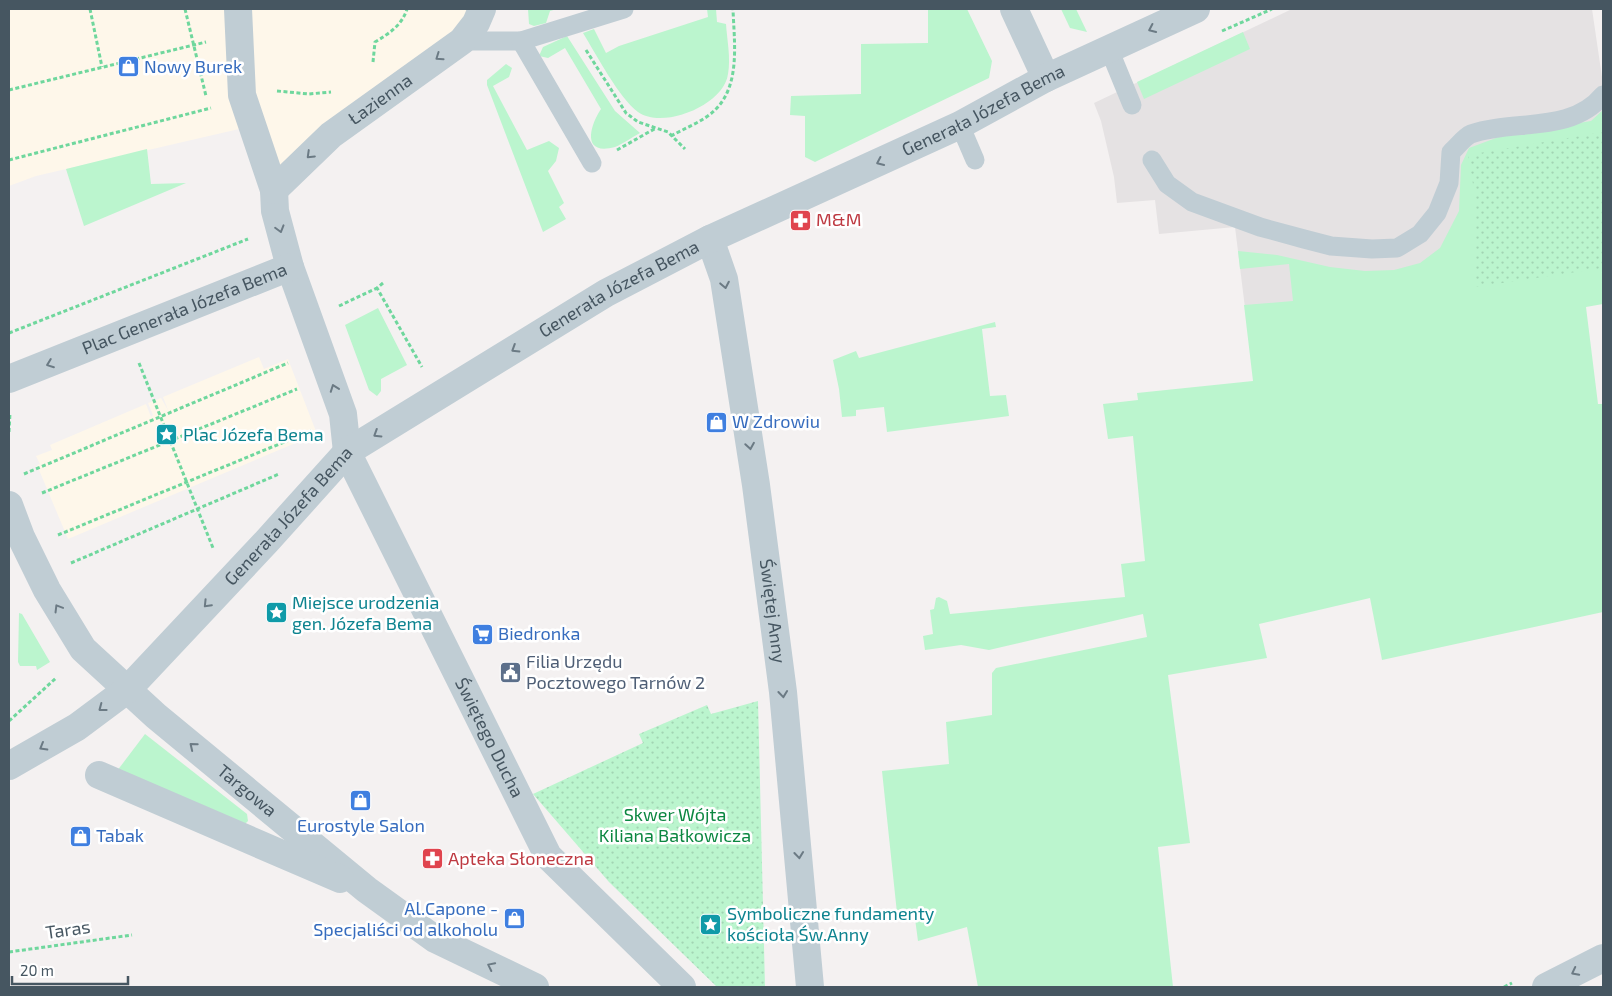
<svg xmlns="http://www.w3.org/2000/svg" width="1612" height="996" viewBox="0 0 1612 996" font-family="'Exo 2',sans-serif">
<defs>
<pattern id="park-dots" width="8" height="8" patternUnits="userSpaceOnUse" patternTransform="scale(1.25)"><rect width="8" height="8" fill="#bbf5ce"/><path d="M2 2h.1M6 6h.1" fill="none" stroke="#a2d4b3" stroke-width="1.8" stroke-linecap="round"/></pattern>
</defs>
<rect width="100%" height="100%" fill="#f4f1f1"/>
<g fill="#fef7ea">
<path d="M9,9H482L274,190L252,126L36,176L9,186Z"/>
<path d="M259,357L264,369L288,359L317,434L68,539L37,465L40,464L36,456L52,450L50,445L146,404L151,417L153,415L148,403L161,398L168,410L163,397Z"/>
</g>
<path fill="#e5e2e3" d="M1292,9H1592L1603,84V268L1246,316L1235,227L1159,234L1155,200L1117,203L1114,177L1101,121L1094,103Z"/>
<g fill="#bbf5ce">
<path d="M528,9H557L550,11L546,23L534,26L529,24Z"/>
<path d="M707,9H716L717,22L726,24C727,40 731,58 728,74C724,105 663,130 638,112C619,98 596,54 583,33L594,29L606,53L619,46L708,17Z"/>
<path d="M928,9H967L992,61L989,78L815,162L805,157V116L790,115L791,96L861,94V44L928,43Z"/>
<path d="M1061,9H1076L1087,32L1070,28Z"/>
<path d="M1243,32L1250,49L1144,99L1137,82Z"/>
<path d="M567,36L615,111L640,133C632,137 623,144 615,147C582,156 589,127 601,109L565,48L548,58L539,56L543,47Z"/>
<path d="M506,64L512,68L509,77L493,86L527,150L549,141L559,148L556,161L548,171L564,203L559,207L566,219L543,232L487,85V80Z"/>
<path d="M1603,110V304L1586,307L1598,404H1603V612L1382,660L1370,598L1259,624L1267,658L1168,675L1190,843L1158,847L1173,987H978L967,927L918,941L914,911L897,913L882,771L949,764L946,722L992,715V673L996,668L1147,637L1143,614L989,650L961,645L925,650L923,636L933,634L930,610L934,609L936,598L939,597L947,601L950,614L1125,597L1121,564L1145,561L1133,436L1108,439L1103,404L1138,400L1137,393L1253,381L1244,305L1293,301L1289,264L1240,269L1238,251L1277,255L1330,267L1365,271L1394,270L1420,263L1440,248L1459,211L1461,165L1469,148L1504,135L1591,121Z"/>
<path d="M147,149L151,184L186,183L84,226L66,169Z"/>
<path d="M378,308L407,365L381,379V391L377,396L369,390L345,325Z"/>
<path d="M995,322L996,327L982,329L990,396L1006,395L1009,416L887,432L884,407L856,410V416L842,417L839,389L833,360L856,351L859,358Z"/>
<path d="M19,613L22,614L50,662L37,670L36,666H20L18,662Z"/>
<path d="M145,734L247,814L248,821L245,824L117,771Z"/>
</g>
<g fill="url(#park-dots)">
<path d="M1603,132V268L1475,287L1474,190L1468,155Z"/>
<path d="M758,701L765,987H717L609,882L533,794L643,743L639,734L707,705L711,714Z"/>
</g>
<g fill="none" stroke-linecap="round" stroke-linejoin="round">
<g stroke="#6fd79d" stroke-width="3" stroke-dasharray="4 2.5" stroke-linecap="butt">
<path d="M90,9L102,67"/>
<path d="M185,9L206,96"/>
<path d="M1222,31L1272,9"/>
<path d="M586,50L626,113L638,122L668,132L685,149"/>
<path d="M373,62L375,42C390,33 402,25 407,9"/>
<path d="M9,90L206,42"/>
<path d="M277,91L309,94L331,92"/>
<path d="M671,136C685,128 704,121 715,110C741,85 734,41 733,9"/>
<path d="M617,150L656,128"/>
<path d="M9,160L211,108"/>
<path d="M383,283L377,288L422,367"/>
<path d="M339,306L377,288"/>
<path d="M9,333L248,239"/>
<path d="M139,363L213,548"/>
<path d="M9,432L10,413"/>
<path d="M24,474L288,363"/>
<path d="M42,493L297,389"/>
<path d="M58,535L311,431"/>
<path d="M71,563L279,474"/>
<path d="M9,721L56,678"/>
<path d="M9,952L132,935"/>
<path d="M1504,987L1512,983"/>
</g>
<g stroke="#c0cdd4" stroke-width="19">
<path d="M462,41H521L624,9"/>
<path d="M521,41L592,163"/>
<path d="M1109,49L1132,105"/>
<path d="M960,125L975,160"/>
<path d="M1152,160L1167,184L1192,202L1260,227L1304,239L1331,246L1372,249L1397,248L1420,234L1437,213L1449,183L1451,152C1457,147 1464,137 1471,134C1514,119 1571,134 1603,95"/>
</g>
<g stroke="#c0cdd4" stroke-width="28">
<path id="s1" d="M238,9L242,95L274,190L275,211L290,267L343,414L347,452L548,856L682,987"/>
<path d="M1014,9L1046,78"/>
<path id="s2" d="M274,190L331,135L462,41L476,23L482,9"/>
<path id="s3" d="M710,239L724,279L756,485L783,692L810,987"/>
<path id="s4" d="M9,379L290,267"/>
<path id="s5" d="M9,505L21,537L47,590L83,649L156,716L367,890L435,939L535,987"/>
<path id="s6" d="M9,766L77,727L128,689L267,541L347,452L606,293L710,239L960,125L1046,78L1196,9"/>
<path d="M99,775L340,879"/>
<path d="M1546,987L1603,958"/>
</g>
</g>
<defs><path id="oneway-chevron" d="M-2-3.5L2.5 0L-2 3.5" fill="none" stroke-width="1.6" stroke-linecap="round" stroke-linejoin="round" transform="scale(1.25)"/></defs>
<g stroke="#6b7a84">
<use href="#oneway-chevron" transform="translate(1152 29) rotate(155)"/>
<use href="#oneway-chevron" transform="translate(439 57) rotate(145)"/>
<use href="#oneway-chevron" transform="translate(310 155) rotate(136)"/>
<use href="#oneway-chevron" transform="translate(880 162) rotate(155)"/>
<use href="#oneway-chevron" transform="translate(280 229) rotate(74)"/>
<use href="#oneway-chevron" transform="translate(725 285) rotate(79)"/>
<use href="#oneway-chevron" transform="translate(515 349) rotate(148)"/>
<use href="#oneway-chevron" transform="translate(50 364) rotate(159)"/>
<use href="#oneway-chevron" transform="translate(334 388) rotate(-110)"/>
<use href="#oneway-chevron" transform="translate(377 434) rotate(148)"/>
<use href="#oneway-chevron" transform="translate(750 446) rotate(81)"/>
<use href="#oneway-chevron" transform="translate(207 604) rotate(134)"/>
<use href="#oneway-chevron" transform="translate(58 608) rotate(-121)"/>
<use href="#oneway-chevron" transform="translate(783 694) rotate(84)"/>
<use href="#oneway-chevron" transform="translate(102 708) rotate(143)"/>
<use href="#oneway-chevron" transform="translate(193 746) rotate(-141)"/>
<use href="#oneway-chevron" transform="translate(43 747) rotate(150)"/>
<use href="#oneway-chevron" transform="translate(799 855) rotate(84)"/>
<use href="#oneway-chevron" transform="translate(491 966) rotate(-154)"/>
<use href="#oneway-chevron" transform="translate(1575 972) rotate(153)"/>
</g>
<defs>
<symbol id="shop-square" viewBox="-11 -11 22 22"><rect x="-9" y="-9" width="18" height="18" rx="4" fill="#3f7fe0" stroke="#fff"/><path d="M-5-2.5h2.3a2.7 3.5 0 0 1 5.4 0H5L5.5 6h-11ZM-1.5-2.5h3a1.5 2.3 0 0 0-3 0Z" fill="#fff"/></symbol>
<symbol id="pharmacy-square" viewBox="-11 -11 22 22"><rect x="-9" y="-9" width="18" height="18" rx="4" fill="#e0444e" stroke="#fff"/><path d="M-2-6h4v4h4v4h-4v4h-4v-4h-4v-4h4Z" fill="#fff"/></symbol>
<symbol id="sight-square" viewBox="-11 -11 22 22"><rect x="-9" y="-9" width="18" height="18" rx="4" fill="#0f9aa8" stroke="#fff"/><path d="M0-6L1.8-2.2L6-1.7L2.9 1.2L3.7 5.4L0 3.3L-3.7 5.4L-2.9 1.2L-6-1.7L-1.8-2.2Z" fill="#fff"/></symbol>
<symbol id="supermarket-square" viewBox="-11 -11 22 22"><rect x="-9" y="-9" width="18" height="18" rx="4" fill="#3f7fe0" stroke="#fff"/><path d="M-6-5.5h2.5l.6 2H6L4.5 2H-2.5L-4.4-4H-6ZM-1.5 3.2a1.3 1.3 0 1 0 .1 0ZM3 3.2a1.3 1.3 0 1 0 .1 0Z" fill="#fff"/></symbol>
<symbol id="civic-square" viewBox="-11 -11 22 22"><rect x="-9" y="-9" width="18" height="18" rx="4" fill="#5c6f8a" stroke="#fff"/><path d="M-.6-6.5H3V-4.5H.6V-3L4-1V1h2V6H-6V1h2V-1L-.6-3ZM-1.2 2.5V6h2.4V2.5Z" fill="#fff"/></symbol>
</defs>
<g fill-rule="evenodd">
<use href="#shop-square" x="116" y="54" width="25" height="25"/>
<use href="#pharmacy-square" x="788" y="208" width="25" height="25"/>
<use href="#shop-square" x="704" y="410" width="25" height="25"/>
<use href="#sight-square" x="154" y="422" width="25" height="25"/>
<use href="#sight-square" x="264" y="600" width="25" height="25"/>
<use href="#supermarket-square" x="470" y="622" width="25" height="25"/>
<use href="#civic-square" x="498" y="660" width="25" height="25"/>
<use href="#shop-square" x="348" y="788" width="25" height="25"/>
<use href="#shop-square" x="68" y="824" width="25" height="25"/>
<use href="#pharmacy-square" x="420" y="846" width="25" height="25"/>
<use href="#shop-square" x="502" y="906" width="25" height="25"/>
<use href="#sight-square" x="698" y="912" width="25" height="25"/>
</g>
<g text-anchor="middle" stroke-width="5" stroke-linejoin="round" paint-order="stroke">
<g font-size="18" fill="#366cbe" stroke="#fff" text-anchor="start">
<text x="144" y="73">Nowy Burek</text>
<text x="732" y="428">W Zdrowiu</text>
<text x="498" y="640">Biedronka</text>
<text x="361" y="832" text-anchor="middle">Eurostyle Salon</text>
<text x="96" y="842">Tabak</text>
<text x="498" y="915" text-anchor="end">Al.Capone -<tspan x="498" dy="21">Specjaliści od alkoholu</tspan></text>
</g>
<g font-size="18" fill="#465661" stroke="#fff">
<text dy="6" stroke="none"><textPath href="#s2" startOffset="140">Łazienna</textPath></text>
<text dy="6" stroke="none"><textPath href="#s6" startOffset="1188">Generała Józefa Bema</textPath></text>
<text dy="6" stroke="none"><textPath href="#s6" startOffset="782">Generała Józefa Bema</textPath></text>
<text dy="6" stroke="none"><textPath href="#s4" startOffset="189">Plac Generała Józefa Bema</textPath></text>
<text dy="6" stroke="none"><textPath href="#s6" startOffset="378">Generała Józefa Bema</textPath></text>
<text dy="6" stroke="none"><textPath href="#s3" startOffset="378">Świętej Anny</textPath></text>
<text dy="6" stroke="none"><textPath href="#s1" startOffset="779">Świętego Ducha</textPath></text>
<text dy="6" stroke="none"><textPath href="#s5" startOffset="379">Targowa</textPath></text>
<text transform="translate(68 930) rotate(-8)" y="6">Taras</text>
</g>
<g font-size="18" fill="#be3a42" stroke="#fff" text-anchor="start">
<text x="816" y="226">M&amp;M</text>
<text x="448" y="865">Apteka Słoneczna</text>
</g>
<g font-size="18" fill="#0d838f" stroke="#fff" text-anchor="start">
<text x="183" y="441">Plac Józefa Bema</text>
<text x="292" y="609">Miejsce urodzenia<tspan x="292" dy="21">gen. Józefa Bema</tspan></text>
<text x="727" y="920">Symboliczne fundamenty<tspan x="727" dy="21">kościoła Św.Anny</tspan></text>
</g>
<g font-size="18" fill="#4e5e75" stroke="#fff" text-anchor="start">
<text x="526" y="668">Filia Urzędu<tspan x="526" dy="21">Pocztowego Tarnów 2</tspan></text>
</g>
<g font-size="18" fill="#0c8741" stroke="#fff">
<text x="675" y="821">Skwer Wójta<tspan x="675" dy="21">Kiliana Bałkowicza</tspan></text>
</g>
</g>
<rect width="1612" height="996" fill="none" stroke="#465661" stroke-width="20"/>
<path d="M12 976v8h116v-8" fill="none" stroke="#465661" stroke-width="2.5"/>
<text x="20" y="976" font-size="15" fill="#465661" stroke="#ffffff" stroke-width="4" paint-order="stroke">20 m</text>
</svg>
